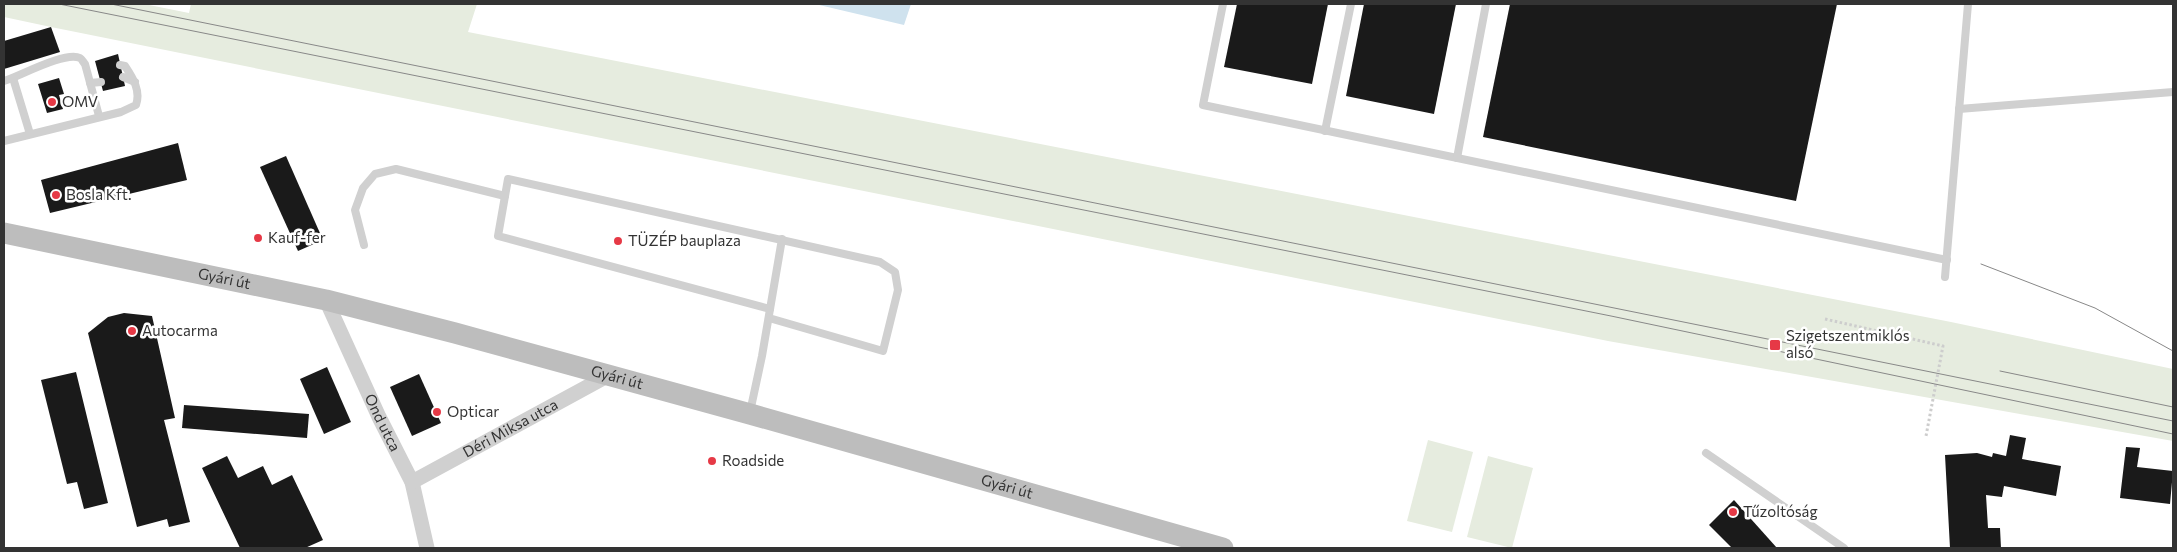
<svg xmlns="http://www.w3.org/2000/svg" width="2177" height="552" viewBox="0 0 2177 552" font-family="Commissioner,sans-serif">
<rect width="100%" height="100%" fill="#fff"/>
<g fill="#e6ecdf">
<path d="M4,4H144L189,13L191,4H477L468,32L1951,322L2173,369V441L1608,341L51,27L4,17Z"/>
<path d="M1428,440L1473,452L1452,532L1407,521Z"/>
<path d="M1488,456L1533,468L1512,548L1467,537Z"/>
</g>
<path fill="#cfe2ee" d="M815,4H911L904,25Z"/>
<g fill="#1a1a1a">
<path d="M1237,4H1328L1312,84L1224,67Z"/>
<path d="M1364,4H1456L1434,114L1346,96Z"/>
<path d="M1510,4H1837L1796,201L1483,137Z"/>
<path d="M51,27L60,52L4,69V41Z"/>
<path d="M118,54L125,86L103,91L95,61Z"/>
<path d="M59,78L64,94L59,95L63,109L47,113L38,84Z"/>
<path d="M178,143L187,180L50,213L41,180Z"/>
<path d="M286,156L323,240L298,251L260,167Z"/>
<path d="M124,313L152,316L175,418L164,420L190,522L169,527L167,519L137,527L88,333L108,317Z"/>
<path d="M327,367L351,422L324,434L300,379Z"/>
<path d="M76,372L108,503L84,509L77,482L67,484L41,380Z"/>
<path d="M419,374L441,423L412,436L390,387Z"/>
<path d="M184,405L309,414L307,438L182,428Z"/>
<path d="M2010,435L2026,438L2022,459L2061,466L2056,496L2004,486L2002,497L1986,495L1988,528H2000L2001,548H1950L1945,455L1977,453L1992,457L1993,453L2006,456Z"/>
<path d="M2126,447L2140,448L2137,467L2173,471L2170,504L2120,498Z"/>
<path d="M227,456L238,478L263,466L272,485L292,475L323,540L305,548H240L202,468Z"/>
<path d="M1734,500L1777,548H1732L1709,525Z"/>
</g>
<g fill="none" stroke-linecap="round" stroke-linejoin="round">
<path stroke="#cdcdcd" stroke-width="3" stroke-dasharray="2.5 2.5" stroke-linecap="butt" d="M1825,319L1943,346L1926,436"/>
<g stroke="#d0d0d0" stroke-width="8">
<path d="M1223,4L1203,105L1947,260"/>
<path d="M123,77L135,82"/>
<path d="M13,78L30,134"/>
<path d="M4,81C20,76 65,51 80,58C82,59 83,62 85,64L99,116"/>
<path d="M90,83L101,82"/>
<path d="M1959,109L2173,92"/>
<path d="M1325,131L1351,4"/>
<path d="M4,141L121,112L136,105C141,91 133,78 125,66L120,65"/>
<path d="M1457,158L1486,4"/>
<path d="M364,245L355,210L363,188L375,174L396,169L505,196"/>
<path d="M1945,277L1968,4"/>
<path d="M769,318L883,351L898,290L895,272L880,262L508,179L498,236L770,309"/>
<path d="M750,412L762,356L782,239"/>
<path d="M1706,453L1844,548"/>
</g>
<g stroke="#d0d0d0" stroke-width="15">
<path id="s1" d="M326,300L379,417L412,482L427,548"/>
<path id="s2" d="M412,482L609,375"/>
</g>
<path stroke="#bdbdbd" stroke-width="21" id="s3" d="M4,233L326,300L455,333L750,414L1223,548"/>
<g stroke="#888" stroke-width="1">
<path d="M59,4L1611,316L2173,434"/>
<path d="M111,4L2173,421"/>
<path d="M1981,264L2095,308L2173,351"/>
<path d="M2000,371L2173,407"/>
</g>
</g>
<g fill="#e63946" stroke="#fff" stroke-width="2">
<circle cx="52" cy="102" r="5"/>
<circle cx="56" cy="195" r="5"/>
<circle cx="258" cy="238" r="5"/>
<circle cx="618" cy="241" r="5"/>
<circle cx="132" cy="331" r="5"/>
<rect x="1769" y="339" width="12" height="12" rx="2.5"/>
<circle cx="437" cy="412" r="5"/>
<circle cx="712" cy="461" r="5"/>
<circle cx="1733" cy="512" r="5"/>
</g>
<g text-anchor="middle" stroke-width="5" stroke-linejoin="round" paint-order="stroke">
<g font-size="15" fill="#333" stroke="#fff" text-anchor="start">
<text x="62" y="107">OMV</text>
<text x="66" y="200">Bosla Kft.</text>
<text x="268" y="243">Kauf-fer</text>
<text x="628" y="246">TÜZÉP bauplaza</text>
<text x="142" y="336">Autocarma</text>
<text x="1786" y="341">Szigetszentmiklós<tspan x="1786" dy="17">alsó</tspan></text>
<text x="447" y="417">Opticar</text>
<text x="722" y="466">Roadside</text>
<text x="1743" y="517">Tűzoltóság</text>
</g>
<g font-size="15" fill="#333" stroke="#fff">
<text dy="5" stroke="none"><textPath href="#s3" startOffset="225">Gyári út</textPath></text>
<text dy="5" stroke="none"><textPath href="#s3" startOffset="630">Gyári út</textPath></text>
<text dy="5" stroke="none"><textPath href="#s1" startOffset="135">Ond utca</textPath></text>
<text dy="5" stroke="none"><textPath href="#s2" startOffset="112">Déri Miksa utca</textPath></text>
<text dy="5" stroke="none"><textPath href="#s3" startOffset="1035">Gyári út</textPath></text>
</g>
</g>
<rect width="2177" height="552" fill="none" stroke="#333333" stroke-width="10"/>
</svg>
